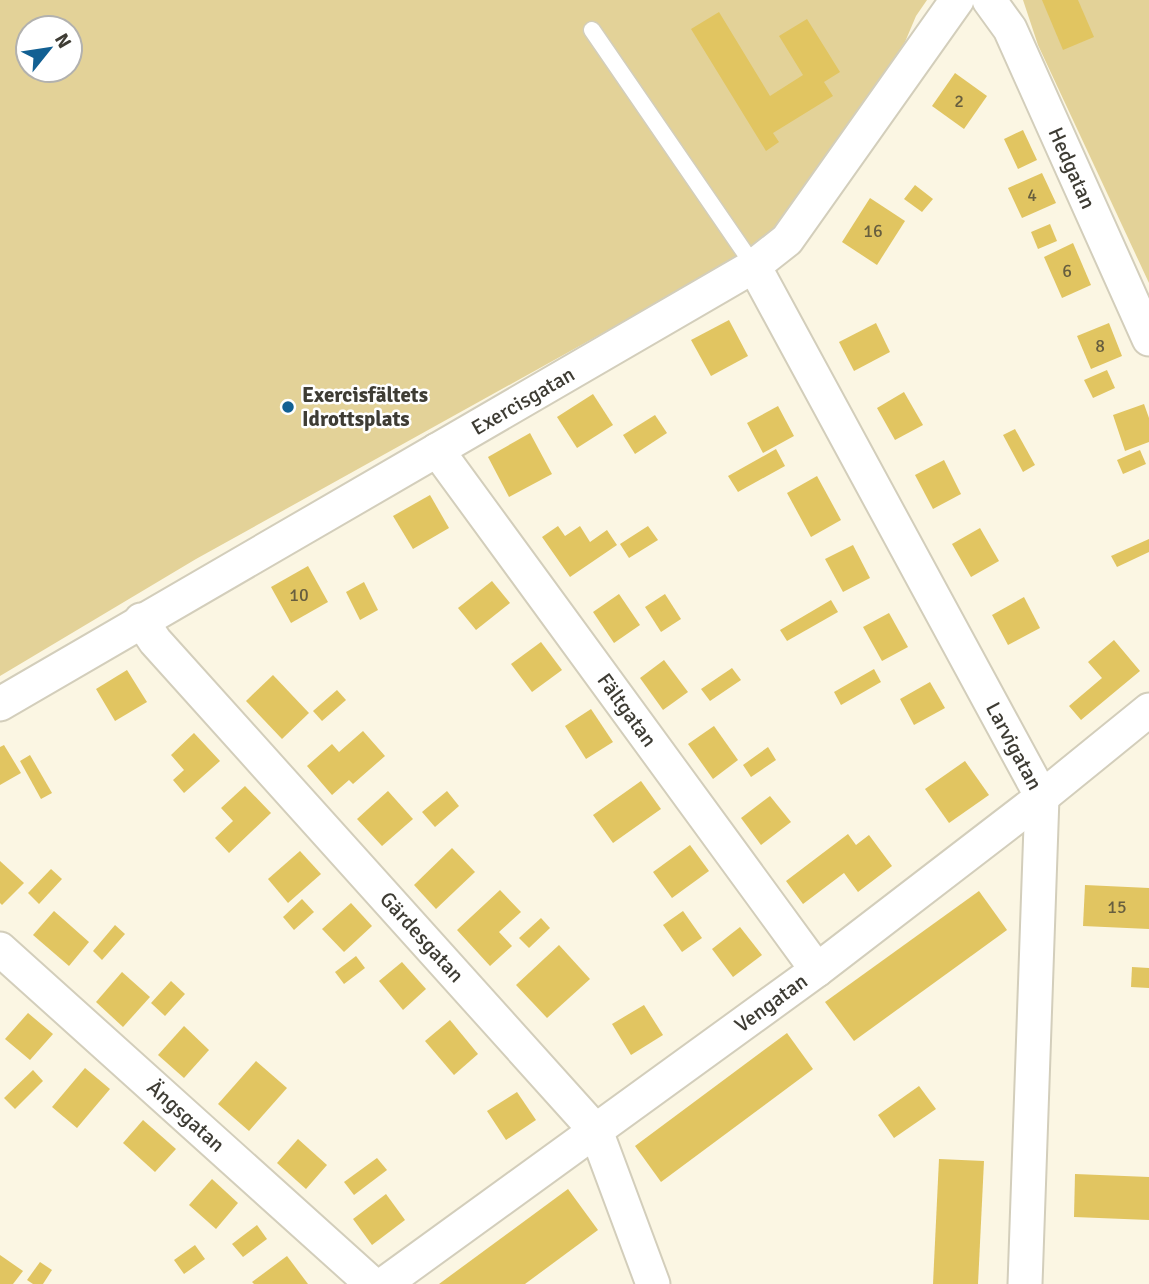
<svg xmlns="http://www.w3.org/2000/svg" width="1149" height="1284" viewBox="0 0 1149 1284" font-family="Signika,sans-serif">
<rect width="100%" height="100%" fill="#fbf6e3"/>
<g fill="#e3d298" fill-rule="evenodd">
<path d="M0,0H927L916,16L905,42L829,156L775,230L745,254L196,559L0,676ZM28,28H70V70H28Z"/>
<path d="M1023,0H1149V283L1038,45Z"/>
</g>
<g fill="#e1c561">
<path d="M1042,0H1078L1094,37L1063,50Z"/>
<path d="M719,12L770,96L803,75L779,36L807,19L840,72L824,82L833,96L773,133L779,142L766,151L691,29Z"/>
<path d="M955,73L987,96L964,129L932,106Z"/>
<path d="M1023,130L1037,160L1018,169L1004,139Z"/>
<path d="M1042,173L1056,203L1022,218L1008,188Z"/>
<path d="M915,185L933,199L922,212L904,199Z"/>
<path d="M870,198L905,221L877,265L842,242Z"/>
<path d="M1050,224L1057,241L1038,249L1031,232Z"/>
<path d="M1073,243L1091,285L1062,298L1044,257Z"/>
<path d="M729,320L748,356L711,376L691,340Z"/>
<path d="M876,323L890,352L854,371L839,342Z"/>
<path d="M1109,323L1122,356L1091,369L1077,336Z"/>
<path d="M1107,370L1115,388L1093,398L1084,380Z"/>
<path d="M904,392L923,425L895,440L877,408Z"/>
<path d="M593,394L613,425L577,448L557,417Z"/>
<path d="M1144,404L1149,418V442L1125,451L1113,415Z"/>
<path d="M778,406L794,436L763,453L747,423Z"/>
<path d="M655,415L667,433L635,454L623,435Z"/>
<path d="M1015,429L1035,465L1023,472L1003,435Z"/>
<path d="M530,433L552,474L509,497L488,457Z"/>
<path d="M776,449L785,466L738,492L728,476Z"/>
<path d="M1140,450L1146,464L1123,474L1117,460Z"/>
<path d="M944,460L961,494L933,509L915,475Z"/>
<path d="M817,476L841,520L811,537L787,493Z"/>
<path d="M430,495L449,528L413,549L393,516Z"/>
<path d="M558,526L565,536L580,526L590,542L607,530L617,545L570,577L542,537Z"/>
<path d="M648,526L658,540L629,558L620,544Z"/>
<path d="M980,528L999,561L971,577L952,544Z"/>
<path d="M1149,539V552L1117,567L1111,556Z"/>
<path d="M853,545L870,578L843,592L825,559Z"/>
<path d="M308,566L328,602L291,623L271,587Z"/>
<path d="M492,581L510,603L476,630L458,608Z"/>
<path d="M364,582L378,610L360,620L346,592Z"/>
<path d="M619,594L640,625L614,643L593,612Z"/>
<path d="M665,594L681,619L661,632L645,607Z"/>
<path d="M1024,597L1040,628L1008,645L992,615Z"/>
<path d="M831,600L838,612L787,641L780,630Z"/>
<path d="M889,613L908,647L882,661L863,627Z"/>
<path d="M1114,640L1140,671L1081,720L1069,706L1102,678L1088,662Z"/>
<path d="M541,642L562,670L532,692L511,664Z"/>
<path d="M664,660L688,692L663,710L640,678Z"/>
<path d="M732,668L741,680L710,701L701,689Z"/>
<path d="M874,669L881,682L841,705L834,692Z"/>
<path d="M127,670L147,702L115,721L96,689Z"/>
<path d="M273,675L309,713L282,739L246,701Z"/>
<path d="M930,682L945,708L914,725L900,699Z"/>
<path d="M337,690L346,700L322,721L313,711Z"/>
<path d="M591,709L613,742L586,759L565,726Z"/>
<path d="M714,726L738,760L713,779L688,744Z"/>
<path d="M363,731L385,756L353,784L349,780L332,795L307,766L332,744L339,752Z"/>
<path d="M194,733L220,761L184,793L173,780L184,770L171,755Z"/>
<path d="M4,745L21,773L0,785V747Z"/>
<path d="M768,747L776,760L751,777L743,765Z"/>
<path d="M30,755L52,793L41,799L20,761Z"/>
<path d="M965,761L989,795L949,823L925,789Z"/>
<path d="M641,781L661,809L613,843L593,815Z"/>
<path d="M245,786L271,813L229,853L215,838L233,821L221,808Z"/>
<path d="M388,791L413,819L382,846L357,819Z"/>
<path d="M447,791L459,806L435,827L422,812Z"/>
<path d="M770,796L791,822L761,845L741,818Z"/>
<path d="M848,834L856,845L869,835L892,866L858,892L844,873L803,904L786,881Z"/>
<path d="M690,845L709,871L672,898L653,872Z"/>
<path d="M452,848L475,872L436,909L414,885Z"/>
<path d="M300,851L321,874L288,903L268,879Z"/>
<path d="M0,861L24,883L2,905L0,903Z"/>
<path d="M51,869L62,879L39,904L28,893Z"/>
<path d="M1085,885L1149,888V929L1083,926Z"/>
<path d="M500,890L521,912L499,932L512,946L490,966L457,930Z"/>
<path d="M979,891L1007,930L854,1041L825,1002Z"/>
<path d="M302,899L314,912L294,930L283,917Z"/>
<path d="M351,903L372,926L344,952L322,929Z"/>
<path d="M54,911L89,942L69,966L33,935Z"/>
<path d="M683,911L702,938L682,952L663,925Z"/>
<path d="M541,918L550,928L529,948L519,938Z"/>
<path d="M115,925L125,934L102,960L93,951Z"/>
<path d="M740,927L762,955L733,977L712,949Z"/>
<path d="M559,945L590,979L547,1018L516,985Z"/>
<path d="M356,956L365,968L344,984L335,972Z"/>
<path d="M402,962L426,989L403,1010L379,981Z"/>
<path d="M1132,967L1149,968V988L1131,987Z"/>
<path d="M122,972L150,997L123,1027L96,1002Z"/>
<path d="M171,981L185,994L165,1016L151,1003Z"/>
<path d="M644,1005L663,1035L631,1055L612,1024Z"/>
<path d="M28,1013L53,1034L30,1060L5,1039Z"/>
<path d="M450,1020L478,1054L454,1075L425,1041Z"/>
<path d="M184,1026L209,1050L184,1078L158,1055Z"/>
<path d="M787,1033L813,1069L661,1182L635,1146Z"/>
<path d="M256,1061L287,1088L249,1131L218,1104Z"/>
<path d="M85,1068L110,1089L77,1128L52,1107Z"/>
<path d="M33,1070L43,1081L15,1109L4,1098Z"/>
<path d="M919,1086L936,1109L894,1138L878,1115Z"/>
<path d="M517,1092L536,1120L506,1140L487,1111Z"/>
<path d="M143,1120L176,1149L155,1172L123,1143Z"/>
<path d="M298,1139L327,1165L306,1189L277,1163Z"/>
<path d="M377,1158L387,1170L354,1195L344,1182Z"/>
<path d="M939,1159L984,1161L978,1284H933Z"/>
<path d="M1075,1174L1149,1177V1220L1074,1217Z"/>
<path d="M212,1179L238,1203L216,1229L189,1205Z"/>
<path d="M568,1189L598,1230L525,1284H439Z"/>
<path d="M386,1194L405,1220L372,1245L353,1219Z"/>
<path d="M257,1225L267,1239L243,1257L232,1244Z"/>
<path d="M195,1245L205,1259L184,1274L174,1260Z"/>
<path d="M0,1255L23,1271L13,1284H0Z"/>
<path d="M287,1256L308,1284H254L252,1282Z"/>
<path d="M40,1262L52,1270L43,1284H33L27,1280Z"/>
</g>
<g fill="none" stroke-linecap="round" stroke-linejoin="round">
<defs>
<path id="service" d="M592,30L754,266"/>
<g id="minor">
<path d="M989,0L1010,29L1149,339"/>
<path d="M754,266L1042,797L1025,1284"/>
<path d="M437,450L817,970"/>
<path d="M141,620L155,641L596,1131L653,1284"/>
<path d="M0,704L754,266L787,240L957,0"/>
<path d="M0,949L372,1284"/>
<path d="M384,1284L817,970L1042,797L1149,710"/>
</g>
</defs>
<use href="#service" stroke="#d3cebb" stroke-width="19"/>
<use href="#minor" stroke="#d3cebb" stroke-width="37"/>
<use href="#service" stroke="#fff" stroke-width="16"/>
<use href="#minor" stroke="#fff" stroke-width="33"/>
</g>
<circle fill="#126093" stroke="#fff" stroke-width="2.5" cx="288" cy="407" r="7"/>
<g text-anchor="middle" stroke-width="5" stroke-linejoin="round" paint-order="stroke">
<g font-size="18" fill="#675e3f">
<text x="959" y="107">2</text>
<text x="1032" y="201">4</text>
<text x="873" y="237">16</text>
<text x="1067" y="277">6</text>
<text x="1100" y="352">8</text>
<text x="299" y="601">10</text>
<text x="1117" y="913">15</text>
</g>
<g font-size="21" fill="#3e3c34" stroke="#fff">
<text transform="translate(1072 168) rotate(66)" y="7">Hedgatan</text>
<text transform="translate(523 401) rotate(-30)" y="7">Exercisgatan</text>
<text transform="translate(627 710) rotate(54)" y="7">Fältgatan</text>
<text transform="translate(1014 746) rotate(62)" y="7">Larvigatan</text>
<text transform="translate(422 937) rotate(48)" y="7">Gärdesgatan</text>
<text transform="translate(771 1003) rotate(-36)" y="7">Vengatan</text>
<text transform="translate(186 1116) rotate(42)" y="7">Ängsgatan</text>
</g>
<g font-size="21" font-weight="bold" fill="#3e3c34" stroke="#fff" text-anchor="start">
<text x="302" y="402">Exercisfältets<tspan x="302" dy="24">Idrottsplats</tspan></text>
</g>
</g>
<g transform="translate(49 49) rotate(60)"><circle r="33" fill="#ffffff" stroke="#b2b1ae" stroke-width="2"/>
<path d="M0-5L12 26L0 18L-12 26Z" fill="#126093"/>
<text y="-10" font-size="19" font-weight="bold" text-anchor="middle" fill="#3e3c34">N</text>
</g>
</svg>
